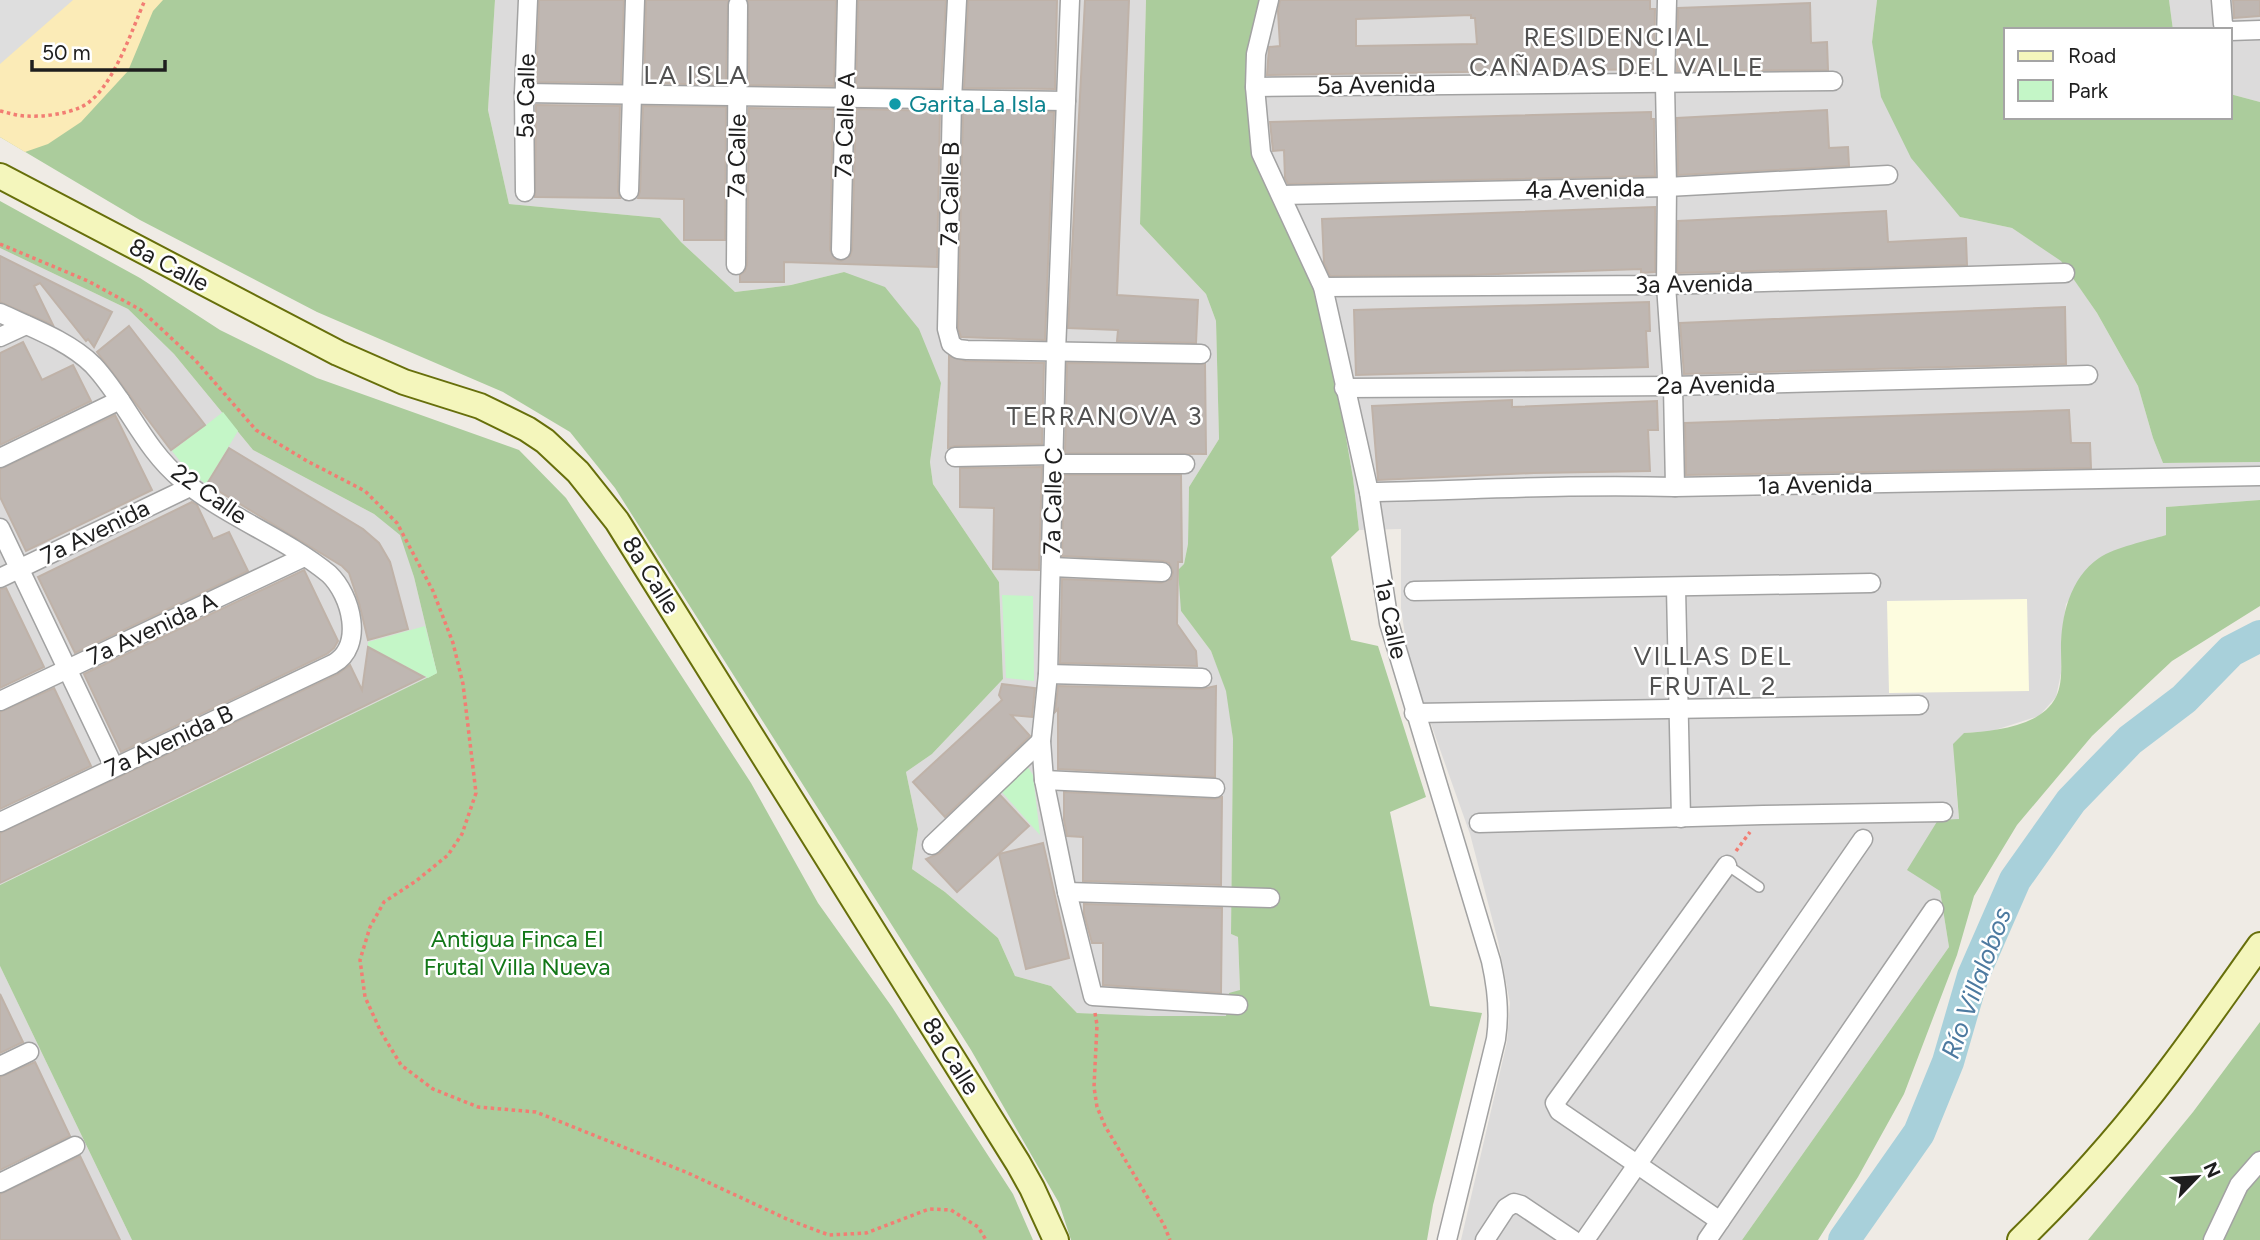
<svg xmlns="http://www.w3.org/2000/svg" width="2260" height="1240" viewBox="0 0 2260 1240" font-family="Figtree,sans-serif">
<rect width="100%" height="100%" fill="#efebe5"/>
<g fill="#dcdbdb">
<path d="M495,0H1146L1140,224L1206,294L1216,321L1219,439L1189,487L1188,544L1184,564L1181,611L1211,651L1227,691L1233,739L1231,934L1238,937L1240,990L1226,1016L1149,1017L1077,1013L1051,986L1015,976L998,938L945,892L912,869L918,829L906,772L932,754L1003,679L999,582L933,484L930,462L941,383L844,272L791,285L735,292L681,242L660,218L509,204L488,110Z"/>
<path d="M1264,0H1877L1872,42L1960,217L2012,228L2061,260L2097,313L2138,386L2153,438L2163,463L2260,462V500L2166,507V535L2099,558L2066,604L2061,642V673L2056,697L2039,716L1992,731L1964,733L1955,773L1959,819L1940,891L1949,947L1742,1240H1461L1507,1042L1510,1003L1498,941L1470,834L1409,662L1401,608V529L1359,530L1353,478L1329,339L1279,214L1258,168L1251,142Z"/>
<path d="M2169,0H2260V102L2230,94V30H2173Z"/>
<path d="M0,248L128,309L174,354L253,450L374,514L401,535L414,577L437,673L0,885Z"/>
<path d="M0,966L105,1184L132,1240H0Z"/>
</g>
<path fill="#fdfcdf" d="M2027,599L2029,691L1889,693L1887,601Z"/>
<g fill="#abcc9c">
<path d="M73,0H495L488,110L509,204L660,218L681,242L735,292L791,285L844,272L885,287L919,329L941,383L930,462L933,484L999,582L1003,679L932,754L906,772L918,829L912,869L945,892L998,938L1015,976L1051,986L1077,1013L1149,1016H1226L1229,993L1240,990L1238,937L1231,934L1233,739L1226,691L1211,651L1181,611L1178,570L1184,564L1188,544L1189,487L1219,439L1216,321L1206,294L1140,224L1146,0H1264L1251,142L1258,168L1279,214L1314,276L1329,339L1353,478L1359,530L1331,557L1351,640L1378,646L1426,797L1390,812L1430,1006L1482,1013L1433,1205L1427,1240H1071L1059,1203L971,1050L615,488L570,432L503,392L317,312L140,220L0,137Z"/>
<path d="M1877,0H2169L2173,30H2006V117H2230V94L2260,102V462L2163,463L2153,438L2138,386L2097,313L2061,261L2012,228L1960,217L1911,158L1881,97L1872,42Z"/>
<path d="M0,201L140,278L220,330L317,378L519,450L566,498L751,783L818,903L892,1007L1013,1194L1033,1240H132L0,966V885L437,673L414,577L400,535L374,514L253,450L174,354L128,309L0,248Z"/>
<path d="M2260,500V606L2172,661L2092,736L2017,825L1974,896L1957,955L1904,1094L1858,1177L1818,1240H1742L1949,947L1940,891L1907,870L1938,820L1959,819L1953,744L1964,733C1993,731 2041,727 2056,697C2063,683 2061,664 2061,649C2061,616 2070,578 2099,558C2116,547 2146,541 2166,535V507Z"/>
<path d="M2260,1022V1240H2088L2193,1112Z"/>
</g>
<path fill="#fbebb7" d="M0,0H163L153,11L128,71L81,122L48,144L25,152L0,137Z"/>
<g fill="#c4f6c7">
<path d="M223,412L238,431L206,484L187,470L172,451Z"/>
<path d="M1002,595L1033,596L1034,681L1006,678Z"/>
<path d="M425,626L437,673L428,678L368,646V642Z"/>
<path d="M1027,766L1033,775L1040,835L1001,791Z"/>
</g>
<path fill="#dedede" d="M0,0H73L0,64Z"/>
<g fill="none" stroke-linecap="round" stroke-linejoin="round">
<path stroke="#a8d0da" stroke-width="32" d="M1844,1240L1919,1133L1948,1062L1973,976L2015,880L2071,801L2130,740L2184,699L2231,651L2260,636"/>
</g>
<g fill="#bfb7b2" stroke="#bfb2a8" stroke-width="2" fill-rule="evenodd">
<path d="M539,0H624L621,83L536,82Z"/>
<path d="M646,0H728L726,85L644,83Z"/>
<path d="M748,0H836L834,86L749,85Z"/>
<path d="M858,0H946L941,88L856,87Z"/>
<path d="M968,0H1057L1055,89L964,88Z"/>
<path d="M1085,0H1129L1117,295L1198,300L1196,343L1117,341L1118,330L1068,328Z"/>
<path d="M1280,0H1650V9H1655L1654,69L1267,75L1269,47L1280,46L1278,11ZM1471,15V18H1475L1477,44L1356,46V19Z"/>
<path d="M2233,0H2260V16L2234,18Z"/>
<path d="M1810,3L1811,43L1827,42L1828,70L1677,71L1678,8Z"/>
<path d="M536,105L620,106L618,191L620,198L535,197Z"/>
<path d="M643,106L726,107L725,240H684V199L638,198L640,191Z"/>
<path d="M749,108L833,109L830,250L835,259L841,261L850,256L852,250L856,109L940,111L937,267L784,262V282H740V275L745,271L747,265Z"/>
<path d="M1827,110L1829,148L1848,147L1849,166L1678,175L1677,118Z"/>
<path d="M963,111L1054,112L1045,340L961,337L958,328Z"/>
<path d="M1651,112V119H1654L1655,176L1288,184L1285,178L1284,150L1273,151L1270,122Z"/>
<path d="M1655,207V272L1641,273V269L1469,275L1330,276L1324,263L1322,219Z"/>
<path d="M1886,211L1888,242L1966,238L1967,265L1677,273L1678,221Z"/>
<path d="M0,256L112,312L94,347L88,339L86,341L40,283L34,286L53,325L0,302Z"/>
<path d="M1649,302L1650,331H1646L1648,367L1356,375L1354,310Z"/>
<path d="M2065,307L2066,364L1684,374L1680,323Z"/>
<path d="M129,326L205,425L171,450L97,352Z"/>
<path d="M23,342L42,380L73,365L91,401L0,445V353Z"/>
<path d="M949,356L966,361L1044,363L1042,444L955,446L948,448Z"/>
<path d="M1067,363L1205,364L1206,454L1065,453Z"/>
<path d="M1512,400V407L1657,401L1658,430H1648L1650,471L1534,473L1378,480L1372,406Z"/>
<path d="M2069,410L2071,443H2090L2091,468L1686,475L1685,423Z"/>
<path d="M115,415L152,490L26,551L0,497V469Z"/>
<path d="M229,448L363,529L379,543L390,562L408,629L368,640L359,603L349,573L342,566L207,484Z"/>
<path d="M1042,467L1039,570L993,569L994,508L960,507V468Z"/>
<path d="M1064,475H1181L1182,562H1178L1177,624L1196,651L1197,666L1060,663L1062,579L1161,583L1171,579L1173,572L1169,563L1163,561L1062,556Z"/>
<path d="M192,502L197,505L213,539L229,532L248,571L75,653L38,577Z"/>
<path d="M304,570L338,641L334,648L327,654L121,752L84,674Z"/>
<path d="M6,588L44,667L0,688V589Z"/>
<path d="M368,647L424,677L0,883V833L338,674L350,665L362,690Z"/>
<path d="M1002,684L1035,688L1032,717L1011,715L1030,736L945,817L913,782L1002,700L999,695Z"/>
<path d="M1058,686L1202,689L1216,686L1215,777L1058,769V709L1055,712Z"/>
<path d="M54,688L91,766L0,809V712Z"/>
<path d="M1064,792L1214,799L1222,797L1221,885L1083,881V837L1067,836L1064,820Z"/>
<path d="M1000,795L1029,826L957,892L926,859L940,853Z"/>
<path d="M1043,843L1069,958L1026,969L999,854Z"/>
<path d="M1084,904L1222,908L1221,993L1103,985V943H1092L1084,914Z"/>
<path d="M0,994L23,1042L0,1053Z"/>
<path d="M35,1062L70,1136L0,1170V1077Z"/>
<path d="M80,1156L120,1240H0V1194Z"/>
</g>
<g fill="none" stroke-linecap="round" stroke-linejoin="round">
<defs>
<path id="service" d="M1727,865L1759,887"/>
<g id="minor">
<path d="M957,0L952,100L947,329L951,344L958,349L967,350L1201,354"/>
<path d="M1070,0L1056,352L1048,674L1041,741L1044,780L1067,892L1093,996L1238,1005"/>
<path d="M1269,0L1256,54L1255,87L1261,153L1323,287L1369,492L1389,623L1491,961C1497,988 1500,1012 1496,1039L1447,1240"/>
<path d="M1667,0L1665,84L1667,187L1666,285L1673,386L1675,487"/>
<path d="M2221,0L2223,24L2227,30"/>
<path d="M2230,31L2260,30"/>
<path d="M1255,87L1833,81"/>
<path d="M524,93L1066,101"/>
<path d="M629,191L635,0"/>
<path d="M525,192L524,93L528,0"/>
<path d="M1282,195L1667,187L1888,175"/>
<path d="M841,250L847,0"/>
<path d="M736,265L738,5"/>
<path d="M1323,287L1666,285L2065,273"/>
<path d="M0,313C30,327 69,341 93,365C126,400 144,449 181,479C226,517 284,537 329,574C351,595 365,646 333,664L0,822"/>
<path d="M0,337L26,325"/>
<path d="M1344,388L1673,386L2088,375"/>
<path d="M955,457L1054,455"/>
<path d="M0,458L120,400"/>
<path d="M1054,464H1185"/>
<path d="M1369,492C1471,490 1573,484 1675,487L2260,476"/>
<path d="M0,528L114,767"/>
<path d="M1052,567L1162,572"/>
<path d="M0,578L190,487"/>
<path d="M1676,588L1681,818"/>
<path d="M1414,591L1871,583"/>
<path d="M1048,674L1202,678"/>
<path d="M0,701L304,557"/>
<path d="M1414,713L1919,705"/>
<path d="M1044,780L1215,788"/>
<path d="M1479,823L1763,815L1943,812"/>
<path d="M932,845L1041,741"/>
<path d="M1067,892L1270,898"/>
<path d="M0,1066L29,1052"/>
<path d="M0,1183L75,1146"/>
<path d="M1720,1221L1559,1111L1555,1103L1727,865"/>
<path d="M1485,1240L1506,1208L1514,1203L1521,1205L1573,1240"/>
<path d="M1585,1240L1863,839"/>
<path d="M1707,1240L1934,909"/>
<path d="M2213,1240L2239,1185L2260,1161"/>
</g>
<g id="secondary">
<path d="M0,176L338,353L404,382L480,406L527,429L545,441L578,472L617,521L1018,1163L1032,1188L1056,1240"/>
<path d="M2020,1240C2073,1188 2124,1131 2169,1071C2200,1030 2230,987 2260,945"/>
</g>
</defs>
<use href="#service" stroke="#a2a2a2" stroke-width="12"/>
<use href="#minor" stroke="#a2a2a2" stroke-width="21"/>
<use href="#secondary" stroke="#676f0b" stroke-width="28"/>
<g stroke="#f27d73" stroke-width="3.5" stroke-dasharray="3.5 3.5" stroke-linecap="butt">
<path d="M0,111C9,113 18,116 27,116C43,117 66,114 81,107C112,93 132,29 145,0"/>
<path d="M0,244L88,281L141,310L196,361L256,430L307,461L365,491L397,523L433,591L453,643L463,684L476,793L462,834L448,855L416,881L384,902L370,927L360,960L365,997L381,1032L401,1065L433,1089L478,1107L536,1112L688,1173L789,1220L829,1235L866,1233L929,1209L951,1210L978,1227L986,1240"/>
<path d="M1736,851L1750,832"/>
<path d="M1095,1013L1097,1025L1094,1087L1097,1107L1105,1126L1164,1225L1170,1240"/>
</g>
<use href="#service" stroke="#fff" stroke-width="9"/>
<use href="#minor" stroke="#fff" stroke-width="18"/>
<use href="#secondary" stroke="#f4f6bc" stroke-width="24"/>
</g>
<circle fill="#0f9aa8" stroke="#fff" stroke-width="2.5" cx="895" cy="104" r="7"/>
<g text-anchor="middle" stroke-width="5" stroke-linejoin="round" paint-order="stroke">
<g font-size="24" fill="#1e1e1e" stroke="#fff">
<text transform="translate(1376 85) rotate(-1)" y="8">5a Avenida</text>
<text transform="translate(526 96) rotate(-89)" y="8">5a Calle</text>
<text transform="translate(845 125) rotate(-88)" y="8">7a Calle A</text>
<text transform="translate(737 156) rotate(-89)" y="8">7a Calle</text>
<text transform="translate(1585 189) rotate(-1)" y="8">4a Avenida</text>
<text transform="translate(950 194) rotate(-89)" y="8">7a Calle B</text>
<text transform="translate(169 265) rotate(28)" y="8">8a Calle</text>
<text transform="translate(1694 284) rotate(-1)" y="8">3a Avenida</text>
<text transform="translate(1716 385) rotate(-1)" y="8">2a Avenida</text>
<text transform="translate(1815 485) rotate(-1)" y="8">1a Avenida</text>
<text transform="translate(209 494) rotate(35)" y="8">22 Calle</text>
<text transform="translate(1053 501) rotate(-89)" y="8">7a Calle C</text>
<text transform="translate(95 532) rotate(-26)" y="8">7a Avenida</text>
<text transform="translate(651 575) rotate(58)" y="8">8a Calle</text>
<text transform="translate(1391 619) rotate(78)" y="8">1a Calle</text>
<text transform="translate(152 629) rotate(-25)" y="8">7a Avenida A</text>
<text transform="translate(169 741) rotate(-25)" y="8">7a Avenida B</text>
<text transform="translate(951 1056) rotate(58)" y="8">8a Calle</text>
</g>
<g font-size="24" fill="#0d838f" stroke="#fff" text-anchor="start">
<text x="909" y="112">Garita La Isla</text>
</g>
<g font-size="24" fill="#127718" stroke="#fff">
<text x="517" y="947">Antigua Finca El<tspan x="517" dy="28">Frutal Villa Nueva</tspan></text>
</g>
<g font-size="26" letter-spacing="2" fill="#515151" stroke="#fff">
<text x="1617" y="46">RESIDENCIAL<tspan x="1617" dy="30">CAÑADAS DEL VALLE</tspan></text>
<text x="696" y="84">LA ISLA</text>
<text x="1105" y="425">TERRANOVA 3</text>
<text x="1713" y="665">VILLAS DEL<tspan x="1713" dy="30">FRUTAL 2</tspan></text>
</g>
<g font-size="26" font-style="italic" fill="#4d7aa0" stroke="#fff">
<text transform="translate(1976 983) rotate(-70)" y="9">Río Villalobos</text>
</g>
</g>
<rect x="2004" y="28" width="228" height="91" fill="#ffffff" stroke="#a5a5a5" stroke-width="2"/>
<rect x="2018" y="51" width="35" height="10" fill="#f4f6bc" stroke="#a5a5a5" stroke-width="2"/>
<text x="2068" y="63" font-size="21" fill="#1e1e1e">Road</text>
<rect x="2018" y="80" width="35" height="21" fill="#c4f6c7" stroke="#a5a5a5" stroke-width="2"/>
<text x="2068" y="98" font-size="21" fill="#1e1e1e">Park</text>
<g transform="translate(2197 1177) rotate(65)" stroke="#ffffff" stroke-width="5" paint-order="stroke">
<path d="M0-5L12 26L0 18L-12 26Z" fill="#1e1e1e"/>
<text y="-10" font-size="19" font-weight="bold" text-anchor="middle" fill="#1e1e1e">N</text>
</g>
<path d="M32 60v10h133v-10" fill="none" stroke="#1e1e1e" stroke-width="3.5"/>
<text x="42" y="60" font-size="21" fill="#1e1e1e" stroke="#ffffff" stroke-width="5" paint-order="stroke">50 m</text>
</svg>
